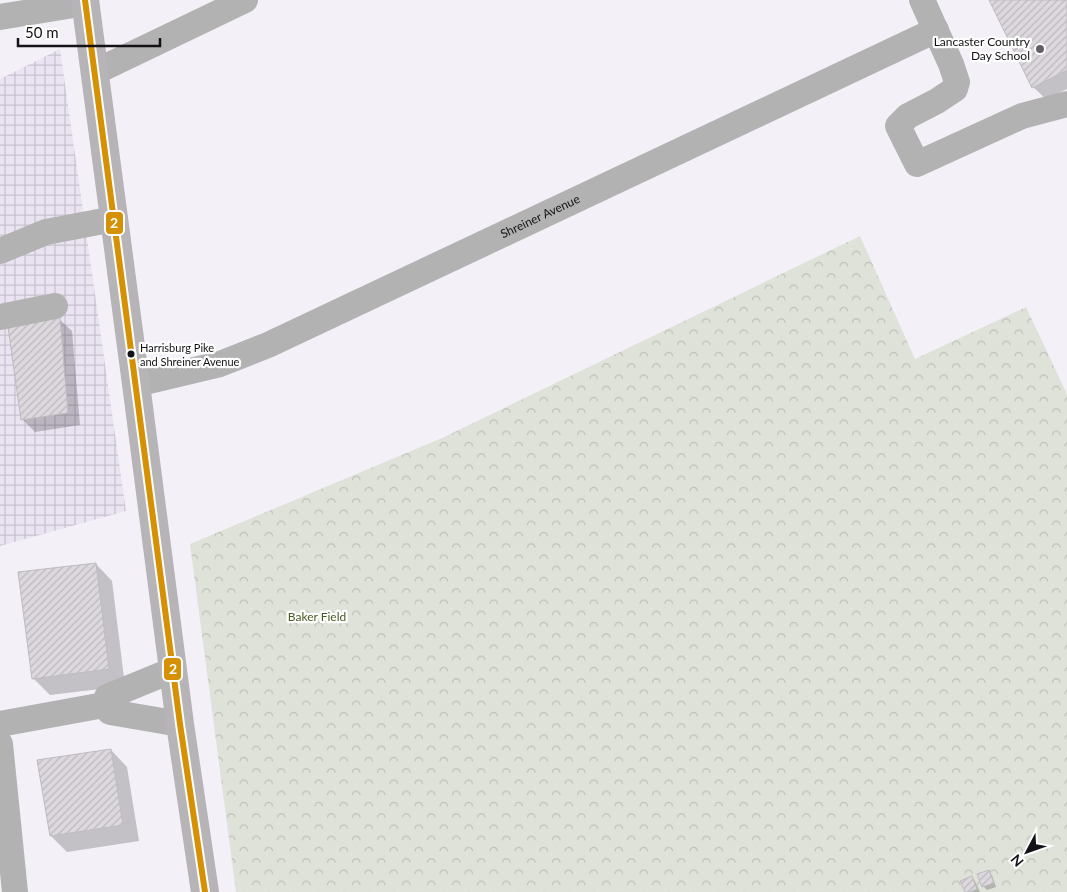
<svg xmlns="http://www.w3.org/2000/svg" width="1067" height="892" viewBox="0 0 1067 892" font-family="Lato,sans-serif">
<defs>
<pattern id="industrial-grid" width="8" height="8" patternUnits="userSpaceOnUse" patternTransform="scale(1.25)"><rect width="8" height="8" fill="#eae3f2"/><path d="M0 4h8M4 0v8" fill="none" stroke="#c8c2cf"/></pattern>
<pattern id="park-crowns" width="20" height="18" patternUnits="userSpaceOnUse" patternTransform="scale(1.25)"><rect width="20" height="18" fill="#dee2d8"/><path d="M2 6a3 3 0 1 1 6 0M12 15a3 3 0 1 1 6 0" fill="none" stroke="#bec1b9"/></pattern>
<pattern id="building-hatch" width="6" height="6" patternUnits="userSpaceOnUse" patternTransform="scale(1.25)"><rect width="6" height="6" fill="#dcd8de"/><path d="M-1 1l2-2M0 6l6-6M5 7l2-2" fill="none" stroke="#bcb8be"/></pattern>
</defs>
<rect width="100%" height="100%" fill="#f4f0f8"/>
<path fill="url(#industrial-grid)" d="M60,49L126,511L0,546V79Z"/>
<path fill="url(#park-crowns)" d="M860,236L915,359L1026,307L1067,394V892H236L190,544L442,438Z"/>
<g fill="#0003">
<path d="M990,0H1067V89L1046,99L1033,87Z"/>
<path d="M59,319L72,331L80,425L35,432L23,420Z"/>
<path d="M96,564L112,581L125,686L50,695L33,678Z"/>
<path d="M111,750L127,767L139,841L67,852L51,836Z"/>
<path d="M988,872L992,875L996,887L987,890L983,886Z"/>
<path d="M972,878L975,881L980,892H966Z"/>
</g>
<g fill="url(#building-hatch)" stroke="#bebbc1">
<path d="M989,0H1067V70L1032,88Z"/>
<path d="M60,317L68,413L21,420L8,327Z"/>
<path d="M96,563L109,669L32,679L18,572Z"/>
<path d="M111,749L123,825L50,836L37,760Z"/>
<path d="M989,870L994,883L982,887L977,874Z"/>
<path d="M972,876L977,889L970,892H965L960,881Z"/>
</g>
<g fill="none" stroke-linecap="round" stroke-linejoin="round">
<g stroke="#b3b2b2" stroke-width="26">
<path d="M922,0L951,64L957,82L955,89L937,101L908,116L898,126L917,164L1022,116L1067,104"/>
<path d="M0,17L86,3"/>
<path d="M95,72L245,0"/>
<path d="M0,251L46,232L114,219"/>
<path d="M0,317L55,306"/>
<path id="s1" d="M136,384L220,364L268,345L936,30"/>
<path d="M104,705L110,712L180,724"/>
<path d="M104,705L107,697L173,670"/>
<path d="M0,724L104,705"/>
<path d="M0,744L15,892"/>
</g>
<path stroke="#b6b4b7" stroke-width="28" d="M85,0L136,384L180,724L205,892"/>
<defs>
<path id="bus-1" d="M85,0L180,724L205,892"/>
</defs>
<use href="#bus-1" stroke="#fefefe" stroke-width="10"/>
<use href="#bus-1" stroke="#d59003" stroke-width="6"/>
</g>
<circle fill="#626065" stroke="#fefefe" stroke-width="2" cx="1040" cy="49" r="5"/>
<circle fill="#141216" stroke="#fefefe" stroke-width="2" cx="131" cy="354" r="4.5"/>
<g text-anchor="middle" stroke-width="4.5" stroke-linejoin="round" paint-order="stroke">
<g font-size="11" fill="#141216" stroke="#fefefe" text-anchor="start">
<text x="140" y="352">Harrisburg Pike<tspan x="140" dy="14">and Shreiner Avenue</tspan></text>
</g>
<g font-size="12" fill="#141216" stroke="#fefefe" text-anchor="end">
<text x="1030" y="46">Lancaster Country<tspan x="1030" dy="14">Day School</tspan></text>
</g>
<g font-size="12" fill="#141216" stroke="#fefefe">
<text dy="4" stroke="none"><textPath href="#s1" startOffset="439">Shreiner Avenue</textPath></text>
</g>
<g font-size="12" fill="#485b22" stroke="#fefefe">
<text x="317" y="621">Baker Field</text>
</g>
</g>
<g stroke="#fefefe" stroke-width="2">
<rect x="105" y="211" width="19" height="24" rx="5" fill="#d59003"/>
<rect x="163" y="657" width="19" height="24" rx="5" fill="#d59003"/>
</g>
<g font-size="14" text-anchor="middle" font-weight="bold" fill="#fff">
<text x="114" y="228">2</text>
<text x="173" y="674">2</text>
</g>
<g transform="translate(1027 852) rotate(229)" stroke="#fefefe" stroke-width="4" paint-order="stroke">
<path d="M0-4L9 19L0 12L-9 19Z" fill="#141216"/>
<text y="-8" font-size="14" font-weight="bold" text-anchor="middle" fill="#141216">N</text>
</g>
<path d="M18 38v8h142v-8" fill="none" stroke="#141216" stroke-width="2.5"/>
<text x="25" y="38" font-size="15" fill="#141216" stroke="#fefefe" stroke-width="4" paint-order="stroke">50 m</text>
</svg>
